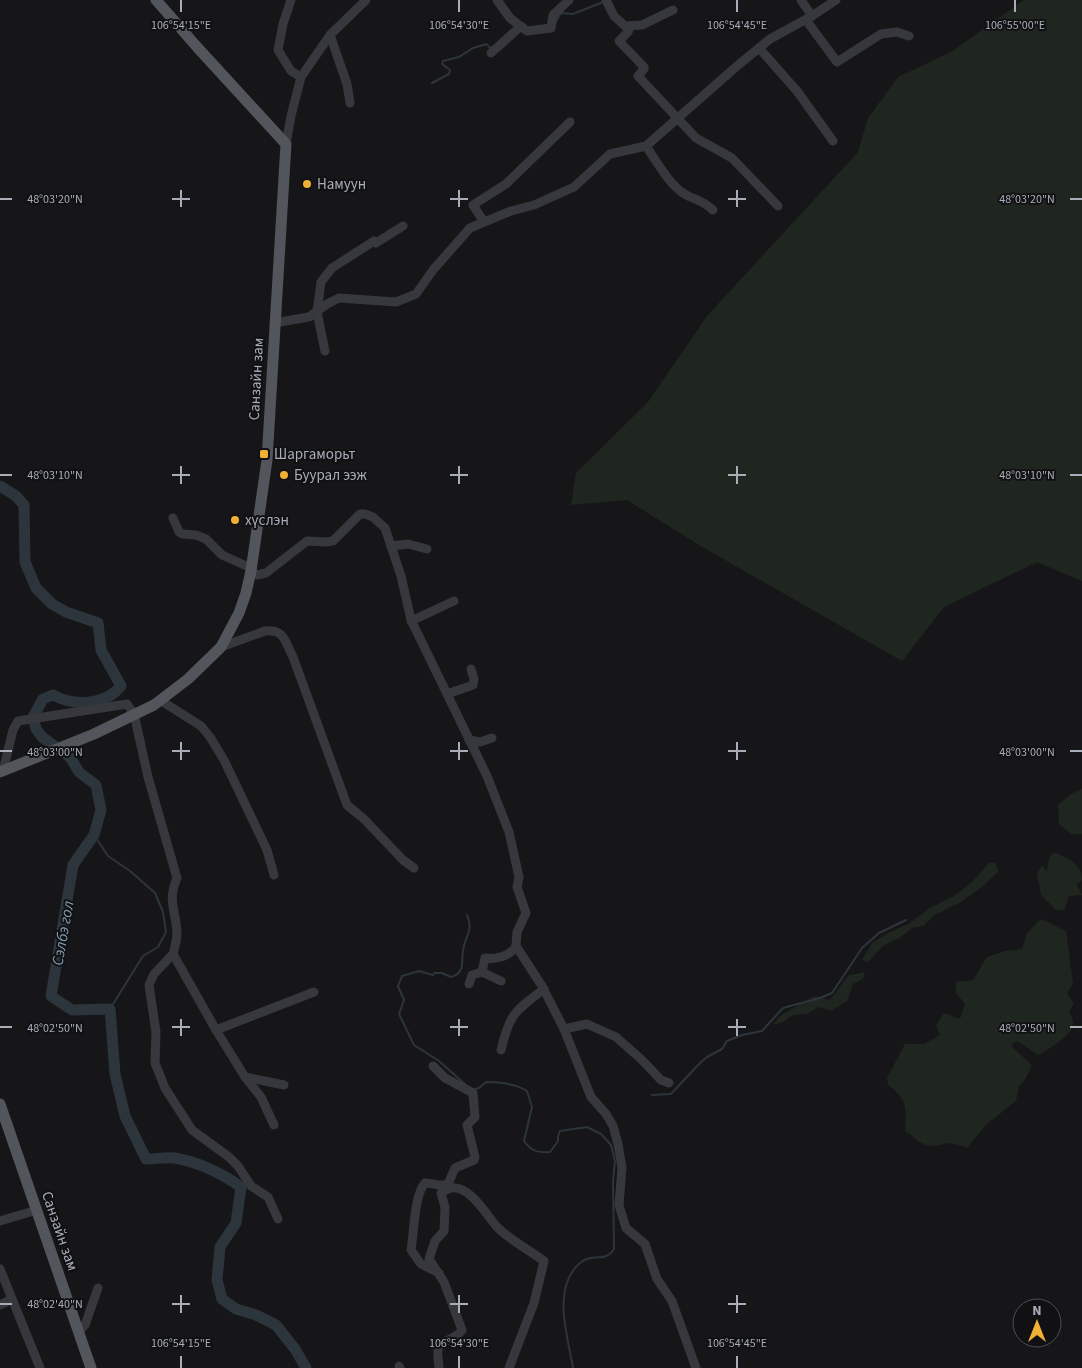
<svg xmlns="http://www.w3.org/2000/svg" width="1082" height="1368" viewBox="0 0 1082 1368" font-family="'Source Sans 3',sans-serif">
<rect width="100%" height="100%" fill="#161618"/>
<g fill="#1e261f">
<path d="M1024,0H1082V581L1037,562L944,607L902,661L699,545L627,500L571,505L576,473L648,402L707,316L858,152L868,118L898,77L951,52Z"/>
<path d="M1082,789V834H1071L1059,824L1058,805L1071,794Z"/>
<path d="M1054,852C1067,859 1082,862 1082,880L1077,885L1082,895L1069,896L1064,910H1056L1041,895L1037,873L1042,865L1047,872L1049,858Z"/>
<path d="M989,863H995L999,871L982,887L959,903L935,915L923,926L912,928L901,937L883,946L868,962L862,960L872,943L888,933L910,923L930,908L954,896L973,881Z"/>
<path d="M1041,919L1066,931L1073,983L1067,994L1074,1003L1069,1011C1072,1017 1075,1024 1071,1030C1065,1039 1048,1050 1038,1055L1017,1041L1011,1046L1032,1065L1026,1078L1019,1086L1016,1101L987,1124L967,1148C961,1146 954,1143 948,1143C939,1145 933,1148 924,1144C916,1141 912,1135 905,1131C906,1108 908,1099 888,1085L887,1078L905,1044H924L940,1035L936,1025L944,1013L960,1019L965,1004L956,993V982L973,980L987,957L1005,951L1022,949L1027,933Z"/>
<path d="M865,972L863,979L853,984L847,1001L831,1011L818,1007C805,1016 809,1013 795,1015C785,1017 787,1024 773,1024L780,1016L814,996L830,1000L849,975Z"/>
</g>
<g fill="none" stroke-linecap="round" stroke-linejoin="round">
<g stroke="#2c353c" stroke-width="2">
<path d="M556,21L561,13L573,14L603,2"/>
<path d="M432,83L449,74L450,70L442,64L443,61L459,57L473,48L487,44L490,48L492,47"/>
<path d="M94,835L108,856L130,871L155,893L163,912L166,932L158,947L143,956L110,1009"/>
<path d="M434,973H442L451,977C466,973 461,961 463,950C465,935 474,932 467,915"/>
<path d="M433,975L419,971L402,976L398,986L404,1000L399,1014L414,1045L439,1061L466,1085"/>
<path d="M475,1089L479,1088L486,1082C499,1082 516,1084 527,1091L532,1107L524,1141C531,1151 538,1153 550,1152L558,1141V1136L560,1131L587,1127L601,1134L611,1145L615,1161L613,1181L614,1249C604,1264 593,1252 580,1263C551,1288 568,1337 573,1368"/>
<path d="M652,1095L671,1094L701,1062L707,1057L722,1049L727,1041L742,1035L762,1031L783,1008L820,998L832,993L862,948L879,933L906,920"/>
</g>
<path stroke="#2c353c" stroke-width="11" d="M0,486L16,496L24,505L25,562L36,588L52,604L66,612L98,623L101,650L121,686C105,706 73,706 53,695L43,699L33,717L36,729L42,737L70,757L79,772L96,785L101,810L94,835L73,865L51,996L72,1010L110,1009L115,1074L125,1116L146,1159C155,1159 166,1157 175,1158C198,1162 221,1173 241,1187L236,1223L220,1247L217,1280L222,1299L236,1309L256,1315L276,1325L295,1349L306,1368"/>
<g stroke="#37383d" stroke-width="9">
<path d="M291,0L283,24L278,50L291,71L301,77"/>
<path d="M497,0L510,18L527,31L551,28L553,15L569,0"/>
<path d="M606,0L614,16L625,26L642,25L673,10"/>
<path d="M801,0L812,16"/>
<path d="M806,20L837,62L881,34L897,32L909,36"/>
<path d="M630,26L628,32L619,41L644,67V69L638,76L696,138L732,158L778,206"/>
<path d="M330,35L347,84L350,103"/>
<path d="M759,48L797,91L833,141"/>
<path d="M491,53L521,26"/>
<path d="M286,144L291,116L301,77L330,35L366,0"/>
<path d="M646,146C657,162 669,185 686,195C698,201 702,200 713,210"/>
<path d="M484,222L473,205L506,184L570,122"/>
<path d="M274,323L309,317L327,304L339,298L396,302L416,294L433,270L470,228L511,211L534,205L574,187L610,154L646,146L737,66L770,39L812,16L836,0"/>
<path d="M325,351L317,312L321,282L332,268L374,241L376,243L403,226"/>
<path d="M173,518L179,532L182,534L196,535L206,539L222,555L251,568"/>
<path d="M391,546L408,544L427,549"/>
<path d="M251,571L257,575L266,573L307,541L327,542L333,541L360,514H365L373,517L385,528L401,576L411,620L487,776L509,832L519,877L517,887L526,913L517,932L516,946L542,986L564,1029L591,1097L606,1114L613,1126L618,1144L622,1168L619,1205L626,1228L645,1244L657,1279L672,1301L696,1368"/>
<path d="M411,621L454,601"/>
<path d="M221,647L265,631C285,629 285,642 293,657L347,805L364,819L403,860L414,868"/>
<path d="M447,694L473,685L474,679L471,669"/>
<path d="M160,700L201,726L210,737L224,760L267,850L274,875"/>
<path d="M469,740L480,742L492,738"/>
<path d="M3,771L13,730L18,721L127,704L134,714L148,777L177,878C167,901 176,911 177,933C177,940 175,947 173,954L216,1030L314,992"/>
<path d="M173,954L154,974L149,985L156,1032L155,1063L165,1088L192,1130L229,1157L238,1166L251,1186L268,1197L278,1219"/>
<path d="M501,981L482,972L485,958C495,960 511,956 516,946"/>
<path d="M469,984L472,975L482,972"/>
<path d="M564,1029L587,1024L616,1037L642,1060L661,1080L669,1083"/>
<path d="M216,1030L245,1077L284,1085"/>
<path d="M501,1050C510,1013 514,1012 544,989"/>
<path d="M433,1066L445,1078L473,1093L475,1117L467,1125L475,1157L474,1160L455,1168L448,1184C441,1187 433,1183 425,1183C414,1195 414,1234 411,1250L421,1264L439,1273"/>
<path d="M245,1077L261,1097L274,1125"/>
<path d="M0,1221L37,1210"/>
<path d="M0,1269L40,1368"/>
<path d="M0,1305L12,1299"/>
<path d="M79,1331L85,1325L98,1288"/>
<path d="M399,1366L400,1368"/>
<path d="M439,1368C439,1362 436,1352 439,1347C444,1339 457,1339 462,1330L444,1282L429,1259L435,1241L444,1231L445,1207L441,1193C444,1191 448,1189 451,1188C470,1185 487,1216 497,1227C510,1240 529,1250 544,1261L534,1303L509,1368"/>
</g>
<g stroke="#53555c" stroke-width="11">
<path d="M0,772L94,734L154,705L188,679L221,647L239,613L246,593L251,571L267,460L286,144L197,47L156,0"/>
<path d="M0,1104L91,1368"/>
</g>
</g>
<path fill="none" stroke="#a8adb8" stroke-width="2" d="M181,0V12M459,0V12M737,0V12M1015,0V12M181,190V207M459,190V207M737,190V207M0,199H12M172,199H190M450,199H468M728,199H746M1070,199H1082M181,466V484M459,466V484M737,466V484M0,475H12M172,475H190M450,475H468M728,475H746M1070,475H1082M181,742V760M459,742V760M737,742V760M0,751H12M172,751H190M450,751H468M728,751H746M1070,751H1082M181,1019V1036M459,1019V1036M737,1019V1036M0,1027H12M172,1027H190M450,1027H468M728,1027H746M1070,1027H1082M181,1295V1313M459,1295V1313M737,1295V1313M0,1304H12M172,1304H190M450,1304H468M728,1304H746M181,1356V1368M459,1356V1368M737,1356V1368"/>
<g fill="#f2b134" stroke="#111113" stroke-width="2">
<circle cx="307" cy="184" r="5"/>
<rect x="259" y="449" width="10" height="10" rx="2.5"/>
<circle cx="284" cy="475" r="5"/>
<circle cx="235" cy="520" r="5"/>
</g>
<g text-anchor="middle" stroke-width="4" stroke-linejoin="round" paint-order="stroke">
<g font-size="15" fill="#a8adb8" stroke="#111113" text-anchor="start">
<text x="317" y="189">Намуун</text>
<text x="274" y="459">Шаргаморьт</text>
<text x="294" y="480">Буурал ээж</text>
<text x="245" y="525">хүслэн</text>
</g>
<g font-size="15" fill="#a8adb8" stroke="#111113">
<text transform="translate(256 379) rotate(-87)" y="5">Санзайн зам</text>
<text transform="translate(60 1231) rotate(71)" y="5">Санзайн зам</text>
</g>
<g font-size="16" font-style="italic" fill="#7f9bb3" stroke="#111113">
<text transform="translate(62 933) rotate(-80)" y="6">Сэлбэ гол</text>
</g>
</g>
<g font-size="12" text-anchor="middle" fill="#a8adb8" stroke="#111113" stroke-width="4" stroke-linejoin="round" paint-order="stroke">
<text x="181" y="29">106°54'15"E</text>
<text x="459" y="29">106°54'30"E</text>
<text x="737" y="29">106°54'45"E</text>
<text x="1015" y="29">106°55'00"E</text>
<text x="55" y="203">48°03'20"N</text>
<text x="1027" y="203">48°03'20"N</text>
<text x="55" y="479">48°03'10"N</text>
<text x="1027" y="479">48°03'10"N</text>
<text x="55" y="756">48°03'00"N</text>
<text x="1027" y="756">48°03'00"N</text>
<text x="55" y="1032">48°02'50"N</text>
<text x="1027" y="1032">48°02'50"N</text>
<text x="55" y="1308">48°02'40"N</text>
<text x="181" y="1347">106°54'15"E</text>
<text x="459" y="1347">106°54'30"E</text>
<text x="737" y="1347">106°54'45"E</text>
</g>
<g transform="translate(1037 1323)"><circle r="24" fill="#111113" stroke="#4d4f55"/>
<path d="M0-4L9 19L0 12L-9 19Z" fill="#f2b134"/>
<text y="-8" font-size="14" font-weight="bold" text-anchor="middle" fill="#a8adb8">N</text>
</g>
</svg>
